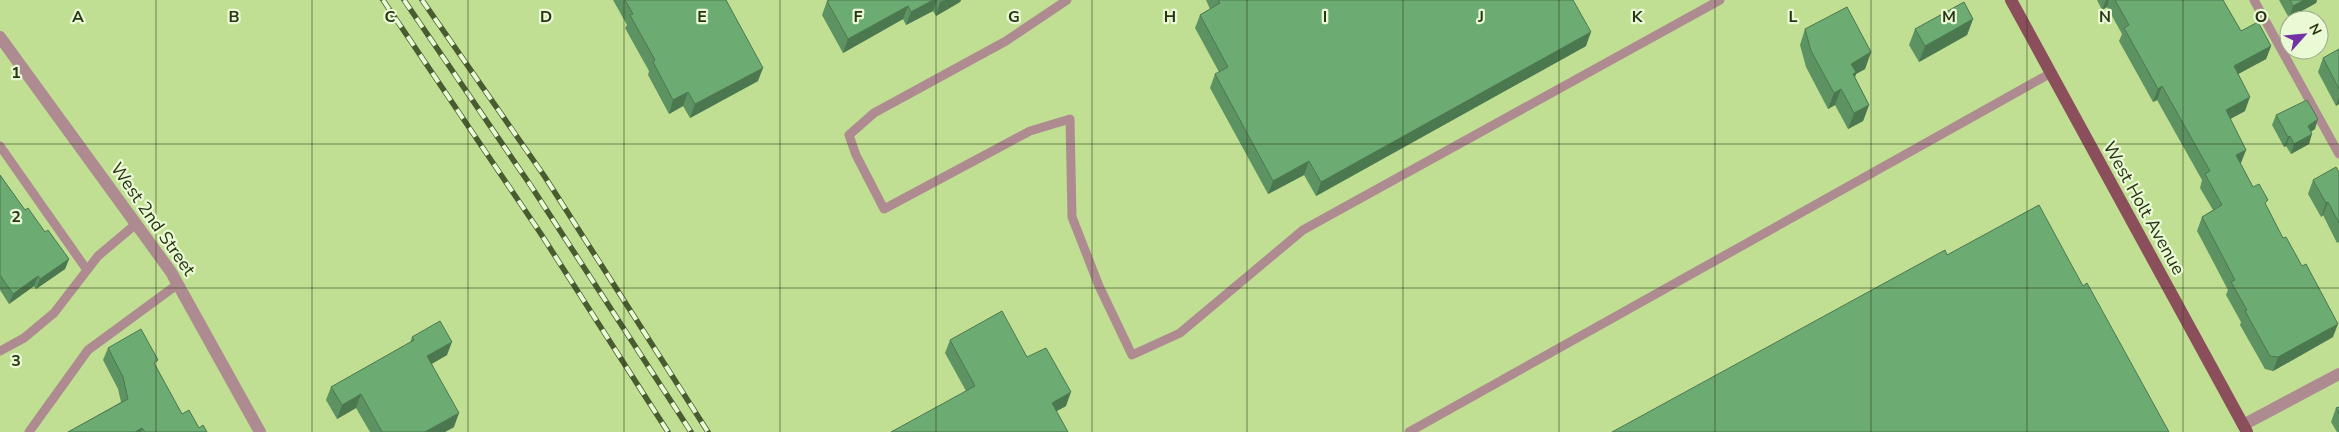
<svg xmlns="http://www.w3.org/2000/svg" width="2339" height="432" viewBox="0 0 2339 432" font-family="'Nunito Sans',sans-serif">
<rect width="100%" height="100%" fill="#c0df93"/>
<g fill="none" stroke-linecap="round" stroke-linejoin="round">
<g stroke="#ae8b91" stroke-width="9">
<path d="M1067,0L1006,41L874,113L849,135L856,155L884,209L1030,131L1070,119L1072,217L1099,286L1132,355L1180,333L1303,230L1720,0"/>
<path d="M2254,0L2339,154"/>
<path d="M0,146L87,270"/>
<path d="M0,351L24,338L54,313L98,256L136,224"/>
<path d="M29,432L88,350L178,284"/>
<path d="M1409,432L2051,73"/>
</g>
<g stroke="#ae8b91" stroke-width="12">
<path d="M0,37L171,272L260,432"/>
<path d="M2243,425L2339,374"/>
</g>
<path stroke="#8b4f5c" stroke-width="12" d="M2011,0L2247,432"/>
<defs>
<g id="rail">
<path d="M383,0L541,234L668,432"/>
<path d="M404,0L531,186L691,432"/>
<path d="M422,0L545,177L708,432"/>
</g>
</defs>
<use href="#rail" stroke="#4a5a31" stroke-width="5.5"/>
<use href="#rail" stroke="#e9fad4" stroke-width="4" stroke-dasharray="11" stroke-linecap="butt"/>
</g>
<g fill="#5d9362">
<path d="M613,0H726L758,81L690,118L683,106L669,114L648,75L649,71L625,28L627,25Z"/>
<path d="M830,0H961L960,2L936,16L933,11L906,25L903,19L843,53L822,15L827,1Z"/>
<path d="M1206,0H1573L1586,46L1316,196L1304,175L1268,194L1210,88L1215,74L1219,72L1195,28L1200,15L1210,9Z"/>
<path d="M2097,0H2225L2223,1L2241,31L2271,46L2266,59L2238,74L2245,111L2230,119L2246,150L2240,163L2253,187L2266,206L2333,337L2273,371L2265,369L2240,325L2241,322L2226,295L2228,290L2197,231L2202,217L2213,210L2200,188L2202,180L2157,100L2153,102L2119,41L2122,34L2107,7L2102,10Z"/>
<path d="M2279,0H2317L2316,3L2289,18Z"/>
<path d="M1973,19L1967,35L1919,62L1909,45L1915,29Z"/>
<path d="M1805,29L1871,52L1865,69L1856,74L1855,77L1869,105L1863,121L1848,129L1835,105L1828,109L1806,67L1800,45Z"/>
<path d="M2339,49V104L2336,106L2318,72L2323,58Z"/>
<path d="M2276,115L2315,129L2311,132L2309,144L2291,154L2286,146L2284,147L2272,125Z"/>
<path d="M2339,172V242L2337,243L2323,215L2321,217L2308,194L2313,180Z"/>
<path d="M0,175L25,210L69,259L65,269L36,289L34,286L9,304L0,290Z"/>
<path d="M412,337L447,355L432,364L454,427L445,432H370L356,408L337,419L326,400L331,387L410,343Z"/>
<path d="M950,340L1027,357L1066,406L1057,411L966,391L945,353Z"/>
<path d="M108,348L156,367L182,414L199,428L207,432H68L121,402L118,389L103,360Z"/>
<path d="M2339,407V432H2337L2331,422L2336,408Z"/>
</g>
<g fill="#4c7850">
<path d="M933,0H937L933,11L906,25L911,12Z"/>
<path d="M944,0H961L960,2L936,16L940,2Z"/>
<path d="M2106,0H2109L2107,7L2102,10Z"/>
<path d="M2304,0H2317L2316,3L2289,18L2293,6Z"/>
<path d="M908,6L903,19L843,53L848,39Z"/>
<path d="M1973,19L1967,35L1919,62L1925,46Z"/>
<path d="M1591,32L1586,46L1316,196L1321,182Z"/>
<path d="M2271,46L2266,59L2229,79L2234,66Z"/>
<path d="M1871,52L1865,69L1856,74L1850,89L1851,64Z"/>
<path d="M763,68L758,81L690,118L695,104Z"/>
<path d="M2162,86L2157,100L2153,102L2158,89Z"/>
<path d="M1841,89L1835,105L1828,109L1834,93Z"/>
<path d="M688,92L683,106L669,114L673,100Z"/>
<path d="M2250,97L2245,111L2221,124L2226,110Z"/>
<path d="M2339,97V104L2336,106Z"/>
<path d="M1869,105L1863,121L1848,129L1854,113Z"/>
<path d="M2318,119L2315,129L2304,136L2308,126Z"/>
<path d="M2312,134L2309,144L2291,154L2294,144Z"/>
<path d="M2290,136L2286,146L2284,147L2288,137Z"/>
<path d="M2246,150L2241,163L2231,169L2236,155Z"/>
<path d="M1309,161L1304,175L1268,194L1273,181Z"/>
<path d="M2328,202L2323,215L2321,217L2326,203Z"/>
<path d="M69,259L65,269L36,289L40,279Z"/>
<path d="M38,276L34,286L9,304L13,294Z"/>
<path d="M2338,324L2333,337L2273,371L2278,357Z"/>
<path d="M452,342L447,355L422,369L427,356Z"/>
<path d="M1071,392L1066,406L1047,416L1052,403Z"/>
<path d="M361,394L356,408L337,419L342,405Z"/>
<path d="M459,413L454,427L445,432H425Z"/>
<path d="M142,428L141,432H135Z"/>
</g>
<g fill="#6cab72" stroke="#4c7850">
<path d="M625,0H726L763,68L695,104L688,92L673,100L653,62L655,60L630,15L633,14Z"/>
<path d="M830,0H933L911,12L908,6L848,39L827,1Z"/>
<path d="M1218,0H1573L1591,32L1321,182L1309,161L1273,181L1215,74L1228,67L1200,15L1220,3Z"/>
<path d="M2115,0H2223L2241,31L2258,22L2271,46L2234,66L2250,97L2226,110L2246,150L2236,155L2253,187L2259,184L2268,200L2265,203L2283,238L2286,237L2302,266L2306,264L2338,324L2278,357L2270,356L2245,311L2247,310L2231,282L2235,280L2202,217L2222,205L2205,174L2210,171L2162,86L2158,89L2124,28L2129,25Z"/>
<path d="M2290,0H2304L2293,6Z"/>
<path d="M1964,2L1973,19L1925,46L1915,29Z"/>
<path d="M1847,7L1871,52L1851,64L1856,72L1853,74L1869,105L1854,113L1841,89L1834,93L1811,51L1805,29Z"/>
<path d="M2339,49V89L2323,58Z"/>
<path d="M2307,100L2318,119L2308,126L2312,134L2294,144L2290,136L2288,137L2276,115Z"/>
<path d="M2336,167L2339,172V223L2328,202L2326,203L2313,180Z"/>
<path d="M0,175L25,210L28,208L45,232L48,230L69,259L40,279L38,276L13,294L0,275Z"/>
<path d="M2039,205L2083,286L2087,283L2169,432H1612L1945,250L1947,255Z"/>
<path d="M1002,311L1027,357L1046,348L1071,392L1052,403L1068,432H891L975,386L950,340Z"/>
<path d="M440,321L452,342L427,356L459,413L425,432H382L361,394L342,405L331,387L414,340L412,337Z"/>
<path d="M141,329L158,360L154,363L182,414L189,410L199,428L203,425L207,432H145L142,428L135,432H68L128,399L123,377L108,348Z"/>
<path d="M2339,407V414L2336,408Z"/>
</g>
<path fill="none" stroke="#283415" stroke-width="1" stroke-opacity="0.55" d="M156,0V432M312,0V432M468,0V432M624,0V432M780,0V432M936,0V432M1092,0V432M1247,0V432M1403,0V432M1559,0V432M1715,0V432M1871,0V432M2027,0V432M2183,0V432M0,144H2339M0,288H2339"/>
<g text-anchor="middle" stroke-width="4.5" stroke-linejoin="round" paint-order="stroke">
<g font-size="18" fill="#283415" stroke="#e9fad4">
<text transform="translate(2144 208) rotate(61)" y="6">West Holt Avenue</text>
<text transform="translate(153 219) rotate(55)" y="6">West 2nd Street</text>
</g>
</g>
<g font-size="16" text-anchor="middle" font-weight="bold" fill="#283415" stroke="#e9fad4" stroke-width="4.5" stroke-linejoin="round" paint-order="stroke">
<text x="78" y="22">A</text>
<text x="234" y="22">B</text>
<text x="390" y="22">C</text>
<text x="546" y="22">D</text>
<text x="702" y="22">E</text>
<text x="858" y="22">F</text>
<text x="1014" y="22">G</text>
<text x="1170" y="22">H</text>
<text x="1325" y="22">I</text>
<text x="1481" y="22">J</text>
<text x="1637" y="22">K</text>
<text x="1793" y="22">L</text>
<text x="1949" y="22">M</text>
<text x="2105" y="22">N</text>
<text x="2261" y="22">O</text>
<text x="16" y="78">1</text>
<text x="16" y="222">2</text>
<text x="16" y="366">3</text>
</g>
<g transform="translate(2304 35) rotate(63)"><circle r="24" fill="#e9fad4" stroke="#9cab88"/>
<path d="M0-4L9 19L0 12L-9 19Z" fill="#7331a6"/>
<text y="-8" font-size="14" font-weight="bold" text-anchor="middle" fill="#283415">N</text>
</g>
</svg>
